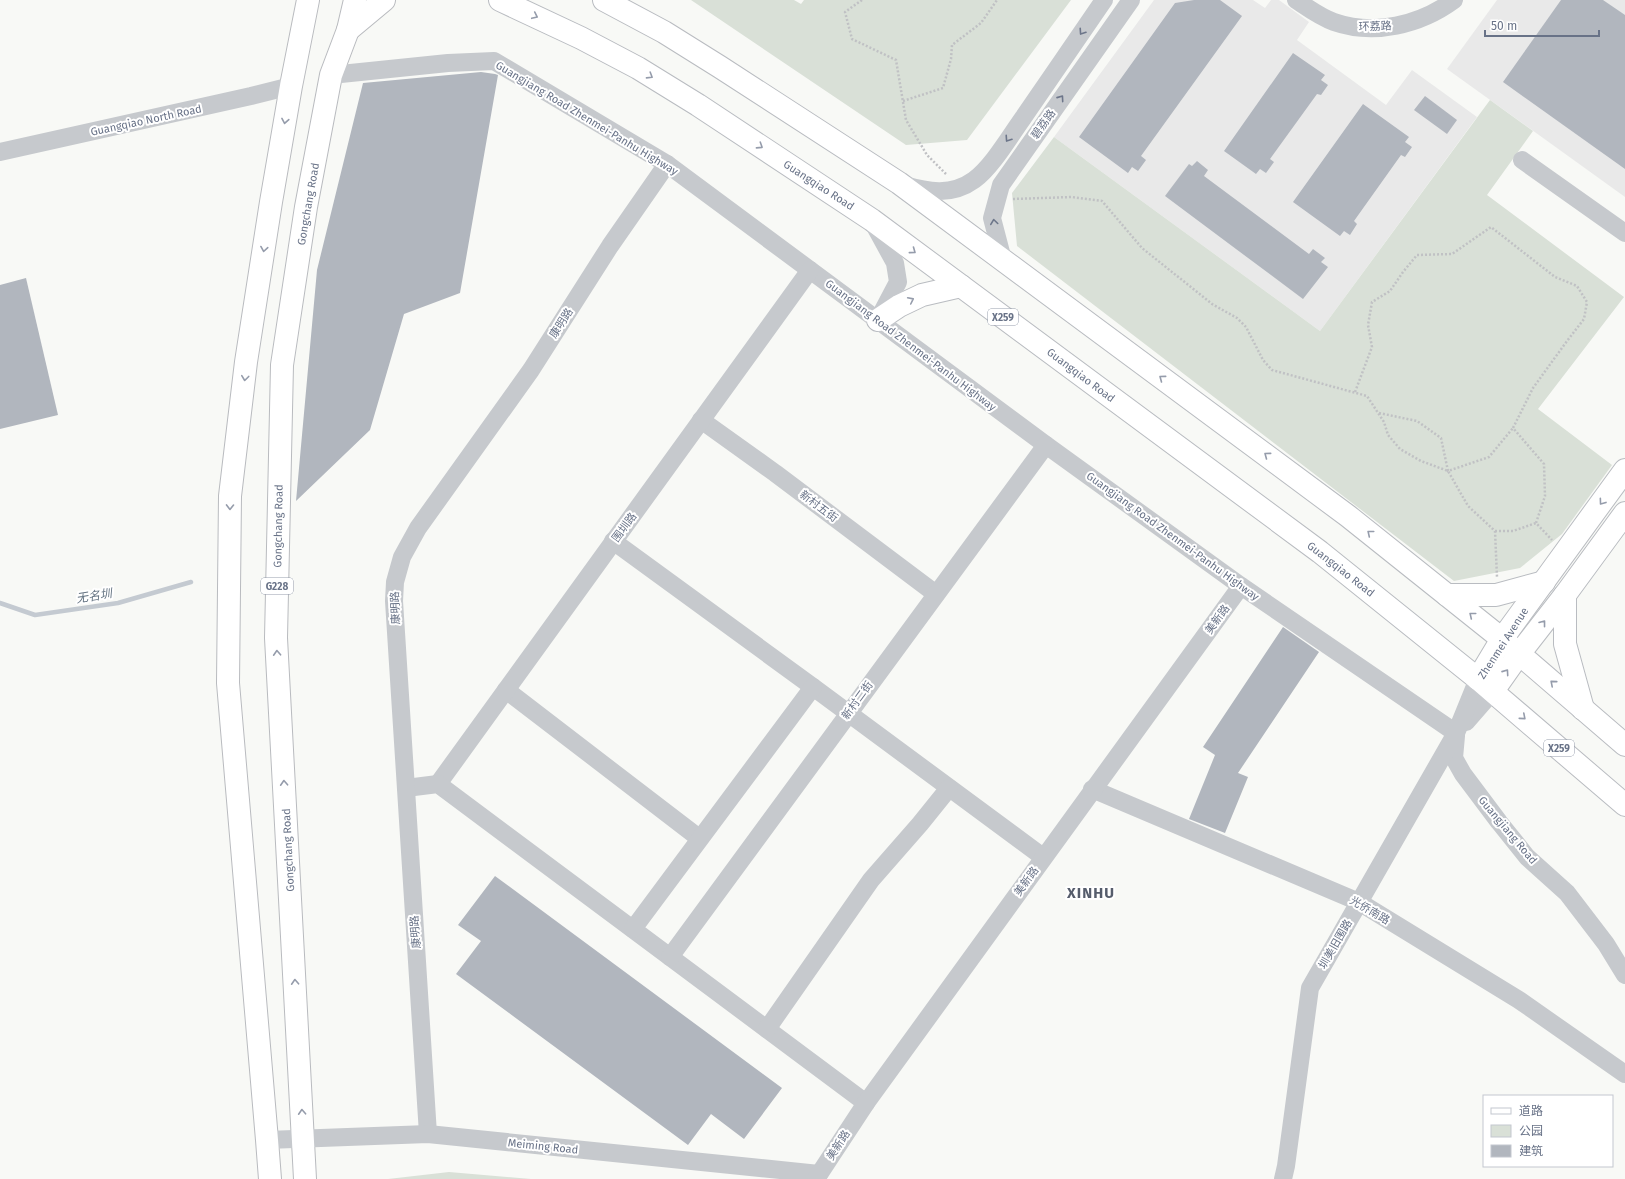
<svg xmlns="http://www.w3.org/2000/svg" width="1625" height="1179" viewBox="0 0 1625 1179" font-family="'Fira Sans','Noto Sans SC',sans-serif">
<rect width="100%" height="100%" fill="#f8f9f6"/>
<g fill="#e9e9e9">
<path d="M1154,0H1253L1265,8L1271,0H1279L1309,22L1297,40L1386,105L1412,70L1477,117L1320,331L1054,137Z"/>
<path d="M1497,0H1625V197L1447,69Z"/>
</g>
<g fill="#d9e0d7">
<path d="M691,0H794L801,4L804,0H1071L967,140L906,145Z"/>
<path d="M1490,100L1533,131L1487,195L1624,297L1538,409L1612,465L1562,534L1520,568L1454,581L1017,246L1012,193L1054,137L1320,331Z"/>
<path d="M449,1172L531,1179H388Z"/>
</g>
<g fill="none" stroke-linecap="round" stroke-linejoin="round">
<path stroke="#c4cad1" stroke-width="4.5" d="M0,603L35,615L118,603L191,582"/>
</g>
<g fill="#b1b6be">
<path d="M1194,0H1220L1242,16L1141,156L1146,160L1138,171L1132,167L1128,173L1079,137L1175,3Z"/>
<path d="M1561,0H1603L1625,15V169L1503,82Z"/>
<path d="M1293,53L1325,75L1321,80L1328,85L1321,95L1317,94L1270,159L1274,162L1266,173L1260,169L1256,174L1224,151Z"/>
<path d="M481,72L495,74L498,75L460,293L404,314L370,430L296,501L317,270L363,83Z"/>
<path d="M1425,96L1457,120L1447,134L1414,110Z"/>
<path d="M1363,104L1409,137L1405,142L1412,147L1405,157L1401,155L1354,221L1357,224L1350,235L1344,231L1340,236L1293,202Z"/>
<path d="M1197,161L1208,170L1204,176L1309,254L1313,249L1325,258L1321,262L1328,267L1303,299L1165,196L1189,164L1192,166Z"/>
<path d="M26,278L58,415L0,429V285Z"/>
<path d="M1283,627L1319,652L1238,773L1248,777L1225,833L1189,819L1215,755L1203,747Z"/>
<path d="M495,876L782,1088L744,1139L711,1114L688,1145L456,974L481,941L458,925Z"/>
</g>
<g fill="none" stroke-linecap="round" stroke-linejoin="round">
<defs>
<g id="major">
<path d="M500,0L581,38L638,68L698,105L872,220L1320,552L1478,679L1625,805"/>
<path d="M604,0L664,32L720,67L899,183L1348,516L1502,639L1625,745"/>
<path d="M878,320L899,306L922,295L961,286"/>
<path d="M1447,595H1496L1544,582"/>
<path d="M1565,595V644L1583,709"/>
<path d="M1478,679L1502,639L1625,470"/>
<path d="M1493,691L1519,654L1565,595L1625,513"/>
</g>
<g id="highway">
<path d="M348,30L384,0"/>
<path d="M270,1179L267,1140L228,683L230,496L246,362L271,202L291,86L308,0"/>
<path d="M305,1179L276,638L282,365L306,207L331,75L348,30L355,0"/>
</g>
</defs>
<use href="#major" stroke="#b9bcc1" stroke-width="24"/>
<use href="#highway" stroke="#b9bbbf" stroke-width="24"/>
<g stroke="#c0c1c4" stroke-width="2.5" stroke-dasharray="2 2" stroke-linecap="butt">
<path d="M862,0L845,12L852,39L896,60L906,120L927,155L946,174"/>
<path d="M903,101L943,88L951,59L952,45L981,23L997,0"/>
<path d="M1013,199L1072,197L1102,201L1142,248L1212,304L1237,318L1246,327L1263,360L1272,370L1367,396L1384,422L1388,435L1400,449L1421,461L1448,471L1468,506L1495,531L1497,577"/>
<path d="M1355,392L1372,347L1368,325L1372,302L1390,291L1403,272L1417,255L1452,254L1491,227L1555,277L1577,286L1587,302L1584,319L1567,341L1533,388L1513,428L1544,464L1545,496L1536,523L1552,540"/>
<path d="M1379,413L1417,421L1441,438L1448,471L1489,457L1513,428"/>
<path d="M1495,531H1513L1536,523"/>
</g>
<g stroke="#c6c9cd" stroke-width="18">
<path d="M1296,0C1308,8 1320,17 1334,22C1374,36 1420,25 1454,0"/>
<path d="M331,75L448,63L494,61L667,164L1046,445L1241,586L1456,733"/>
<path d="M0,152L251,96L291,86"/>
<path d="M1522,160L1625,233"/>
<path d="M904,185C928,192 952,196 974,180C992,167 1010,136 1023,118C1050,79 1077,39 1104,0"/>
<path d="M872,221L895,263L898,282L878,320"/>
<path d="M1003,260L992,218L1001,185L1131,0"/>
<path d="M701,420L775,473L936,594"/>
<path d="M613,541L813,687L1043,857"/>
<path d="M506,690L699,838"/>
<path d="M1466,722L1493,691"/>
<path d="M1456,736L1454,758L1463,774L1499,822L1527,857L1567,893L1606,944L1625,975"/>
<path d="M438,784L810,270"/>
<path d="M406,788L438,784L866,1103"/>
<path d="M1092,789L1359,902L1519,1000L1625,1074"/>
<path d="M633,929L813,687"/>
<path d="M670,957L1046,445"/>
<path d="M767,1029L871,880L920,824L949,788"/>
<path d="M428,1134L394,601L395,582L402,557L418,528L531,370L610,246L667,164"/>
<path d="M267,1140L428,1134L819,1174"/>
<path d="M816,1179L866,1103L1241,586"/>
<path d="M1283,1179L1286,1166L1310,988L1456,733L1478,679"/>
</g>
<use href="#major" stroke="#fff" stroke-width="22"/>
<use href="#highway" stroke="#fff" stroke-width="22"/>
</g>
<defs><path id="oneway-chevron" d="M-2-3.5L2.5 0L-2 3.5" fill="none" stroke-width="1.6" stroke-linecap="round" stroke-linejoin="round"/></defs>
<g stroke="#959cab">
<use href="#oneway-chevron" transform="translate(535 16) rotate(25)"/>
<use href="#oneway-chevron" transform="translate(650 76) rotate(32)"/>
<use href="#oneway-chevron" transform="translate(285 121) rotate(100)"/>
<use href="#oneway-chevron" transform="translate(760 146) rotate(33)"/>
<use href="#oneway-chevron" transform="translate(264 249) rotate(99)"/>
<use href="#oneway-chevron" transform="translate(913 251) rotate(36)"/>
<use href="#oneway-chevron" transform="translate(911 300) rotate(-26)"/>
<use href="#oneway-chevron" transform="translate(245 378) rotate(97)"/>
<use href="#oneway-chevron" transform="translate(1162 378) rotate(-143)"/>
<use href="#oneway-chevron" transform="translate(1267 455) rotate(-143)"/>
<use href="#oneway-chevron" transform="translate(1602 502) rotate(126)"/>
<use href="#oneway-chevron" transform="translate(230 507) rotate(91)"/>
<use href="#oneway-chevron" transform="translate(1370 533) rotate(-141)"/>
<use href="#oneway-chevron" transform="translate(1472 615) rotate(-141)"/>
<use href="#oneway-chevron" transform="translate(1543 623) rotate(-52)"/>
<use href="#oneway-chevron" transform="translate(277 653) rotate(-93)"/>
<use href="#oneway-chevron" transform="translate(1506 672) rotate(-55)"/>
<use href="#oneway-chevron" transform="translate(1553 683) rotate(-139)"/>
<use href="#oneway-chevron" transform="translate(1523 717) rotate(41)"/>
<use href="#oneway-chevron" transform="translate(284 783) rotate(-93)"/>
<use href="#oneway-chevron" transform="translate(295 982) rotate(-93)"/>
<use href="#oneway-chevron" transform="translate(302 1112) rotate(-93)"/>
</g>
<g stroke="#6d768a">
<use href="#oneway-chevron" transform="translate(1082 32) rotate(124)"/>
<use href="#oneway-chevron" transform="translate(1061 98) rotate(-55)"/>
<use href="#oneway-chevron" transform="translate(1008 139) rotate(124)"/>
<use href="#oneway-chevron" transform="translate(994 222) rotate(-98)"/>
</g>
<g text-anchor="middle" stroke-width="4" stroke-linejoin="round" paint-order="stroke">
<g fill="#fff" stroke="#959cab" stroke-width="1">
<rect x="988" y="309" width="30" height="16" rx="3"/>
<rect x="261" y="578" width="32" height="16" rx="3"/>
<rect x="1544" y="740" width="30" height="16" rx="3"/>
</g>
<g font-size="10" font-weight="bold" fill="#687287">
<text x="1003" y="321">X259</text>
<text x="277" y="590">G228</text>
<text x="1559" y="752">X259</text>
</g>
<g font-size="11" fill="#687287" stroke="#fff">
<text transform="translate(1375 26) rotate(-2)" y="4">环荔路</text>
<text transform="translate(587 118) rotate(31)" y="4">Guangjiang Road Zhenmei-Panhu Highway</text>
<text transform="translate(146 120) rotate(-12)" y="4">Guangqiao North Road</text>
<text transform="translate(1043 124) rotate(-55)" y="4">碧荔路</text>
<text transform="translate(819 185) rotate(33)" y="4">Guangqiao Road</text>
<text transform="translate(308 204) rotate(-80)" y="4">Gongchang Road</text>
<text transform="translate(561 323) rotate(-57)" y="4">康明路</text>
<text transform="translate(911 345) rotate(37)" y="4">Guangjiang Road Zhenmei-Panhu Highway</text>
<text transform="translate(1081 375) rotate(37)" y="4">Guangqiao Road</text>
<text transform="translate(819 506) rotate(37)" y="4">新村五街</text>
<text transform="translate(278 526) rotate(-89)" y="4">Gongchang Road</text>
<text transform="translate(624 527) rotate(-54)" y="4">围圳路</text>
<text transform="translate(1173 536) rotate(36)" y="4">Guangjiang Road Zhenmei-Panhu Highway</text>
<text transform="translate(1341 569) rotate(38)" y="4">Guangqiao Road</text>
<text transform="translate(395 608) rotate(-92)" y="4">康明路</text>
<text transform="translate(1217 619) rotate(-54)" y="4">美新路</text>
<text transform="translate(1503 643) rotate(-57)" y="4">Zhenmei Avenue</text>
<text transform="translate(857 700) rotate(-54)" y="4">新村二街</text>
<text transform="translate(1508 830) rotate(50)" y="4">Guangjiang Road</text>
<text transform="translate(288 850) rotate(-93)" y="4">Gongchang Road</text>
<text transform="translate(1026 881) rotate(-54)" y="4">美新路</text>
<text transform="translate(1370 910) rotate(30)" y="4">光侨南路</text>
<text transform="translate(415 932) rotate(-94)" y="4">康明路</text>
<text transform="translate(1335 944) rotate(-60)" y="4">圳美旧围路</text>
<text transform="translate(838 1145) rotate(-57)" y="4">美新路</text>
<text transform="translate(543 1146) rotate(6)" y="4">Meiming Road</text>
</g>
<g font-size="12" font-style="italic" fill="#647382" stroke="#fff">
<text transform="translate(94 596) rotate(-9)" y="4">无名圳</text>
</g>
<g font-size="15" font-weight="bold" letter-spacing="1" fill="#565d6c" stroke="#fff">
<text x="1091" y="898">XINHU</text>
</g>
</g>
<rect x="1483" y="1095" width="130" height="72" fill="#ffffff" stroke="#c3c7cf"/>
<rect x="1491" y="1108" width="20" height="6" fill="#ffffff" stroke="#c3c7cf"/>
<text x="1519" y="1115" font-size="12" fill="#687287">道路</text>
<rect x="1491" y="1125" width="20" height="12" fill="#d9e0d7" stroke="#c3c7cf"/>
<text x="1519" y="1135" font-size="12" fill="#687287">公园</text>
<rect x="1491" y="1145" width="20" height="12" fill="#b1b6be" stroke="#c3c7cf"/>
<text x="1519" y="1155" font-size="12" fill="#687287">建筑</text>
<path d="M1485 30v6h114v-6" fill="none" stroke="#687287" stroke-width="2"/>
<text x="1491" y="30" font-size="12" fill="#687287" stroke="#ffffff" stroke-width="3" paint-order="stroke">50 m</text>
</svg>
